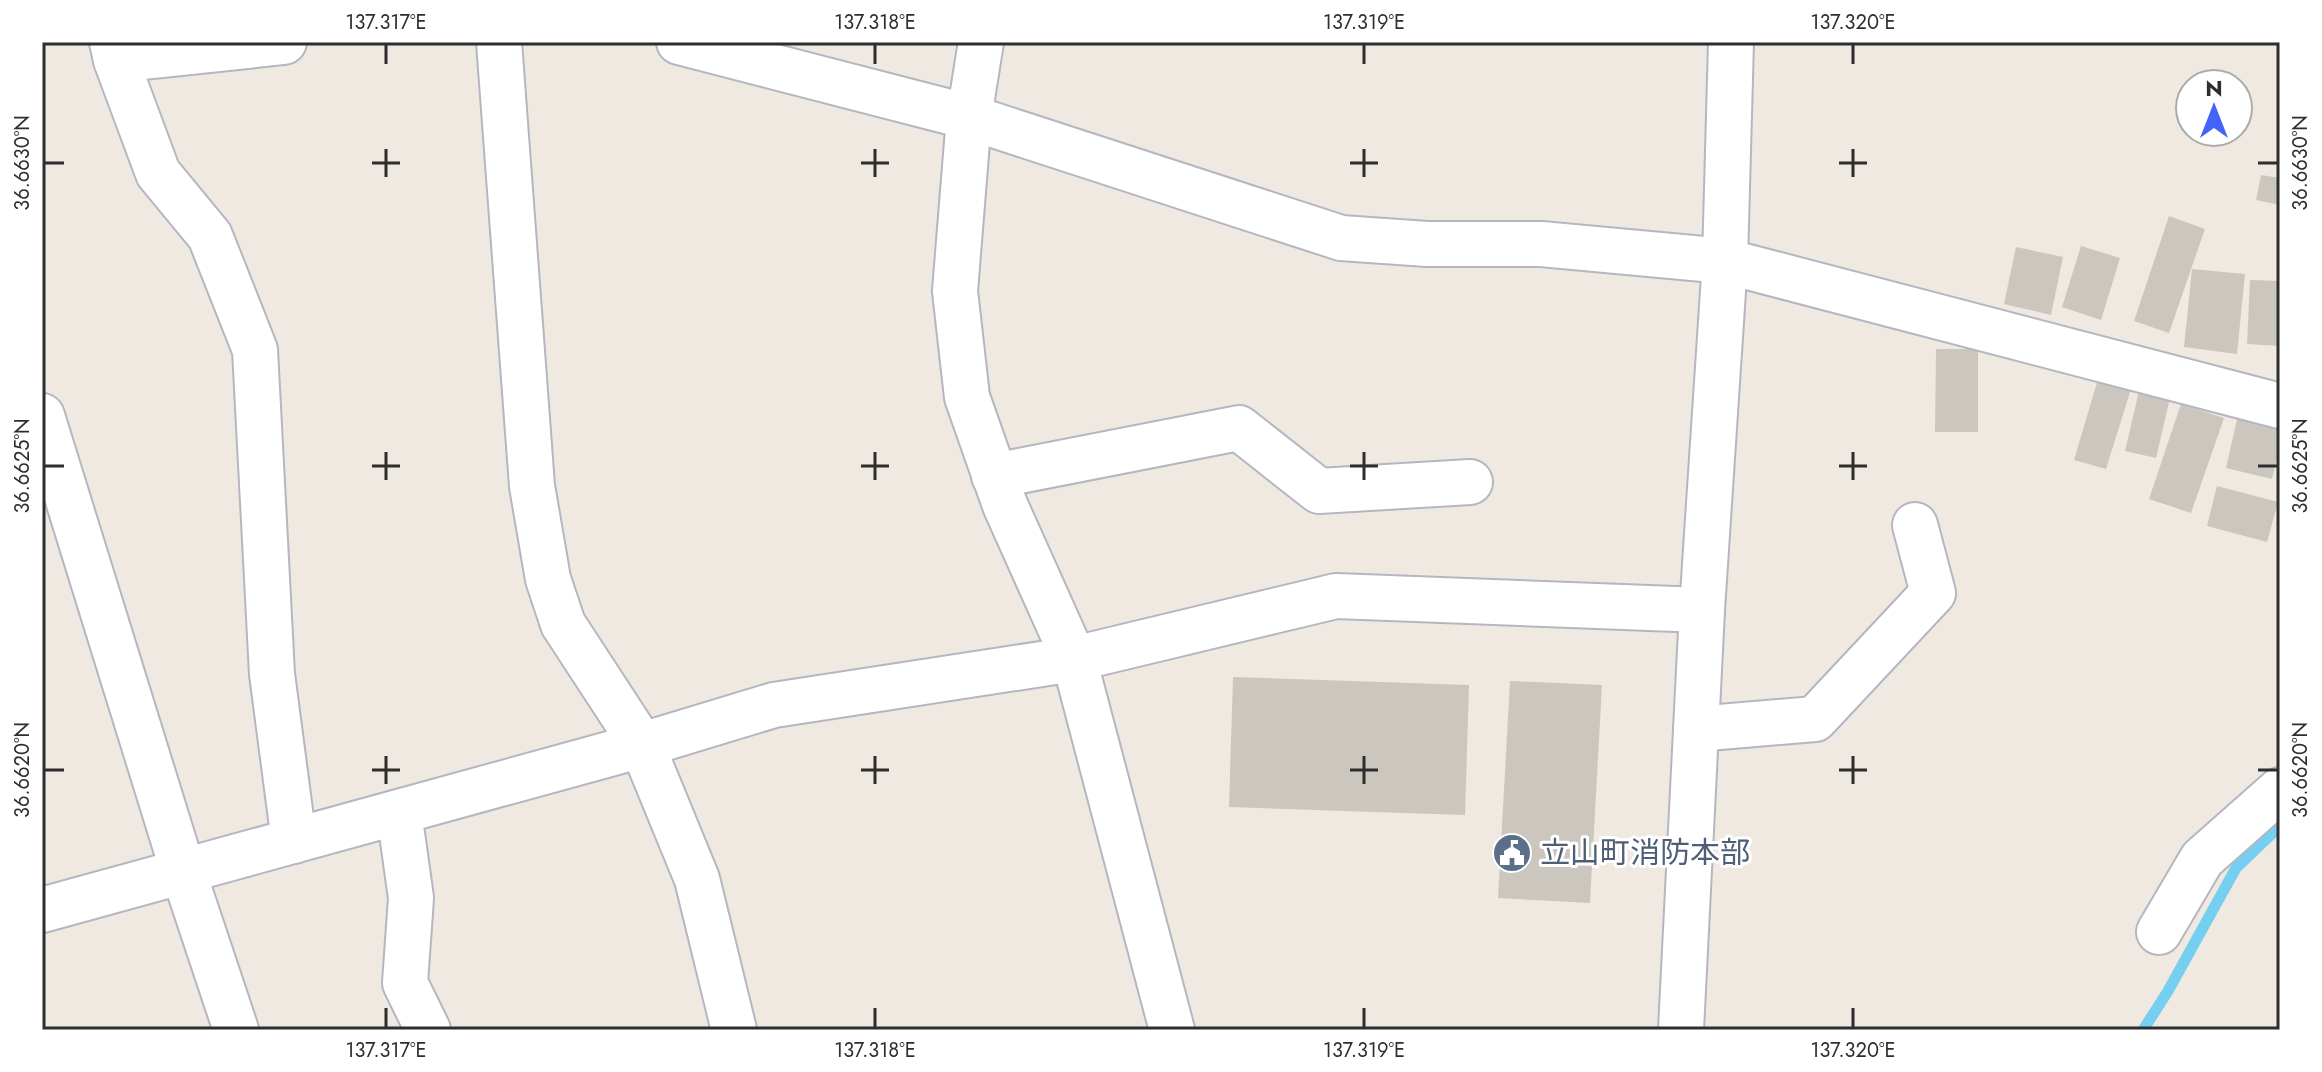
<svg xmlns="http://www.w3.org/2000/svg" width="2322" height="1072" viewBox="0 0 2322 1072" font-family="Jost,'Noto Sans JP',sans-serif">
<rect width="100%" height="100%" fill="#efe9e1"/>
<g fill="none" stroke-linecap="round" stroke-linejoin="round">
<path stroke="#75cff0" stroke-width="11" d="M2143,1030L2168,991L2236,868L2280,826"/>
</g>
<g fill="#cbc7bf">
<path d="M2261,175L2280,178V205L2256,200Z"/>
<path d="M2169,216L2205,229L2169,333L2134,321Z"/>
<path d="M2081,246L2120,258L2101,320L2062,307Z"/>
<path d="M2016,247L2063,257L2051,315L2004,304Z"/>
<path d="M2192,269L2245,274L2237,354L2184,347Z"/>
<path d="M2250,280L2280,281V346L2247,344Z"/>
<path d="M1936,349H1978V432H1935Z"/>
<path d="M2098,379L2131,389L2106,469L2074,460Z"/>
<path d="M2139,391L2170,398L2156,458L2125,451Z"/>
<path d="M2181,404L2224,418L2191,513L2149,499Z"/>
<path d="M2238,415L2280,426V446L2272,479L2226,468Z"/>
<path d="M2217,486L2278,502L2267,542L2207,526Z"/>
<path d="M1233,677L1469,685L1465,815L1229,807Z"/>
<path d="M1510,681L1602,685L1590,903L1498,898Z"/>
</g>
<g fill="none" stroke-linecap="round" stroke-linejoin="round">
<defs>
<g id="minor">
<path d="M112,42L116,60L158,173L210,236L255,350L272,674L294,841"/>
<path d="M499,42L532,486L548,579L563,624L642,745L697,879L734,1030"/>
<path d="M679,42L969,117L1341,238L1427,244H1541L1725,261L2280,406"/>
<path d="M981,42L969,117L955,291L967,397L1005,505L1074,659L1172,1030"/>
<path d="M116,60L284,42"/>
<path d="M42,416L183,871L236,1030"/>
<path d="M994,476L1239,428L1319,491L1470,482"/>
<path d="M1696,729L1815,719L1933,593L1915,525"/>
<path d="M399,812L411,898L405,983L428,1030"/>
<path d="M42,910L642,745L774,705L1074,659L1336,596L1702,610"/>
<path d="M2159,932L2202,859L2280,790"/>
<path d="M1681,1030L1702,610L1725,261L1731,42"/>
</g>
</defs>
<use href="#minor" stroke="#b4b7c1" stroke-width="48"/>
<use href="#minor" stroke="#fff" stroke-width="44"/>
</g>
<path fill="none" stroke="#2e2e2e" stroke-width="3" d="M386,44V64M875,44V64M1364,44V64M1853,44V64M386,149V177M875,149V177M1364,149V177M1853,149V177M44,163H64M372,163H400M861,163H889M1350,163H1378M1839,163H1867M2258,163H2278M386,452V480M875,452V480M1364,452V480M1853,452V480M44,466H64M372,466H400M861,466H889M1350,466H1378M1839,466H1867M2258,466H2278M386,756V784M875,756V784M1364,756V784M1853,756V784M44,770H64M372,770H400M861,770H889M1350,770H1378M1839,770H1867M2258,770H2278M386,1008V1028M875,1008V1028M1364,1008V1028M1853,1008V1028"/>
<defs>
<symbol id="civic-disc" viewBox="-11 -11 22 22"><circle r="9.5" fill="#5c6f8a" stroke="#fff"/><path d="M-.6-6.5H3V-4.5H.6V-3L4-1V1h2V6H-6V1h2V-1L-.6-3ZM-1.2 2.5V6h2.4V2.5Z" fill="#fff"/></symbol>
</defs>
<g fill-rule="evenodd">
<use href="#civic-disc" x="1490" y="831" width="44" height="44"/>
</g>
<g text-anchor="middle" stroke-width="6" stroke-linejoin="round" paint-order="stroke">
<g font-size="30" fill="#4e5e75" stroke="#fff" text-anchor="start">
<text x="1540" y="863">立山町消防本部</text>
</g>
</g>
<rect width="2322" height="1072" fill="none" stroke="#ffffff" stroke-width="88"/>
<g transform="translate(2214 108)"><circle r="38" fill="#ffffff" stroke="#ababab" stroke-width="2"/>
<path d="M0-6L14 30L0 20L-14 30Z" fill="#4264fb"/>
<text y="-12" font-size="22" font-weight="bold" text-anchor="middle" fill="#2e2e2e">N</text>
</g>
<rect x="44" y="44" width="2234" height="984" fill="none" stroke="#2e2e2e" stroke-width="3"/>
<g font-size="20" text-anchor="middle" fill="#2e2e2e">
<text x="386" y="29">137.317°E</text>
<text x="875" y="29">137.318°E</text>
<text x="1364" y="29">137.319°E</text>
<text x="1853" y="29">137.320°E</text>
<text transform="translate(22 163) rotate(-90)" y="7">36.6630°N</text>
<text transform="translate(2300 163) rotate(-90)" y="7">36.6630°N</text>
<text transform="translate(22 466) rotate(-90)" y="7">36.6625°N</text>
<text transform="translate(2300 466) rotate(-90)" y="7">36.6625°N</text>
<text transform="translate(22 770) rotate(-90)" y="7">36.6620°N</text>
<text transform="translate(2300 770) rotate(-90)" y="7">36.6620°N</text>
<text x="386" y="1057">137.317°E</text>
<text x="875" y="1057">137.318°E</text>
<text x="1364" y="1057">137.319°E</text>
<text x="1853" y="1057">137.320°E</text>
</g>
</svg>
